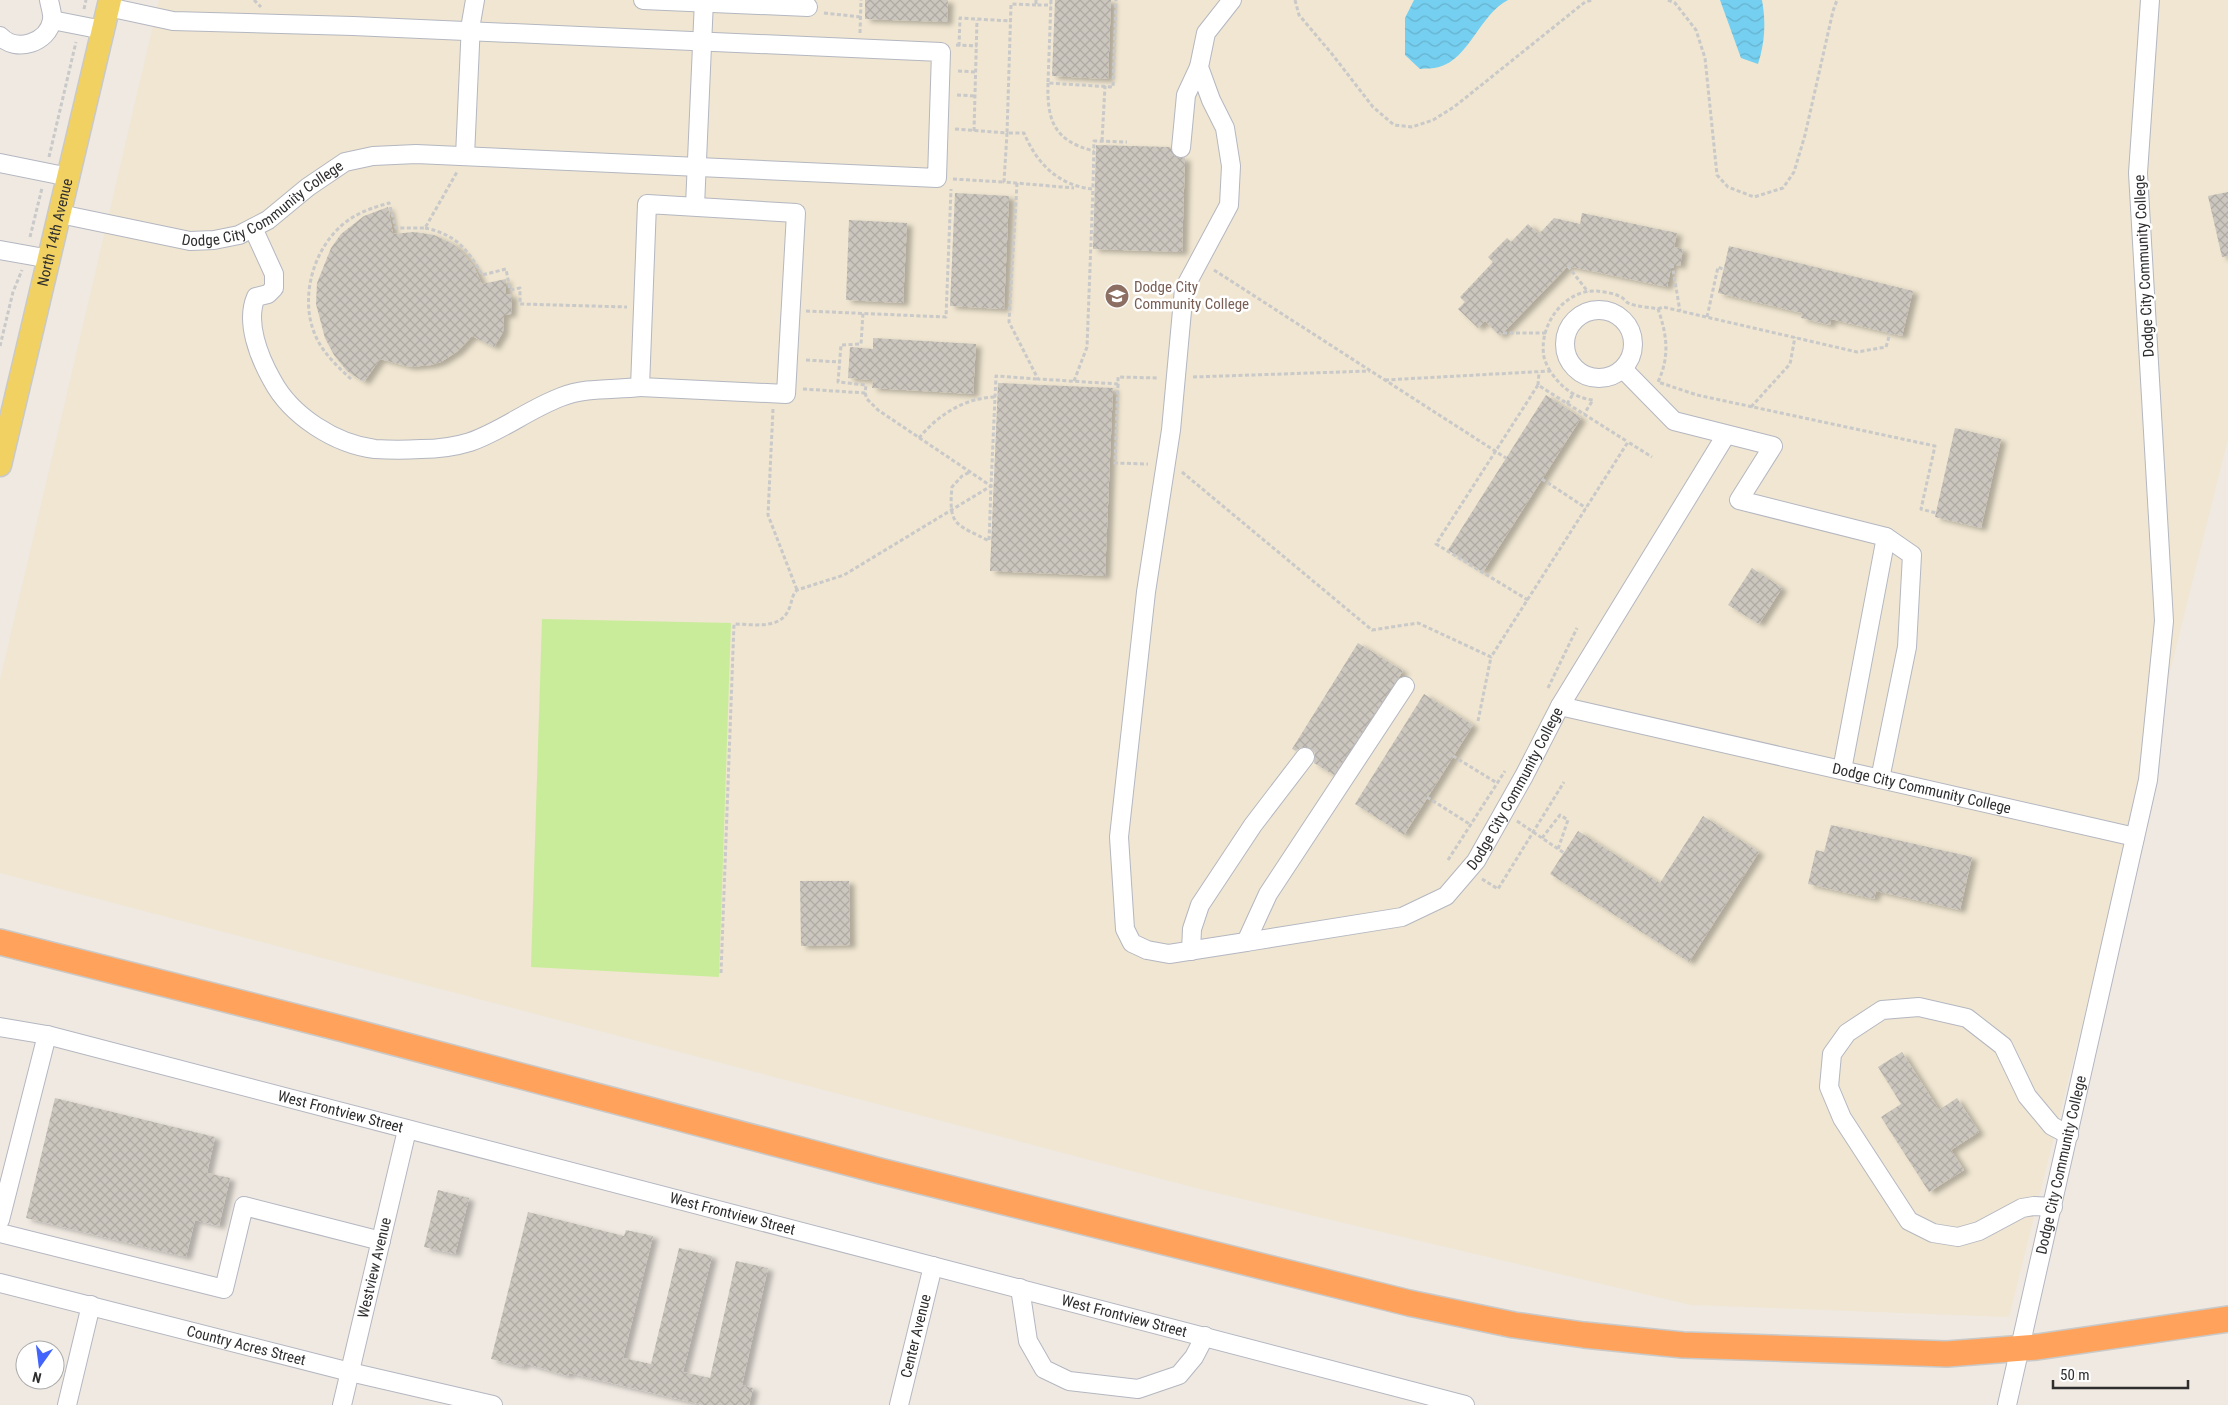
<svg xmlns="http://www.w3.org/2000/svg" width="2228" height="1405" viewBox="0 0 2228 1405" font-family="'Roboto Condensed',sans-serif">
<defs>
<pattern id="water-waves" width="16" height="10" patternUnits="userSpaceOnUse" patternTransform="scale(1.25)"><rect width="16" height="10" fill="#75cff0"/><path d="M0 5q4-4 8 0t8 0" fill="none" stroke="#66b2ce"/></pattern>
<pattern id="building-cross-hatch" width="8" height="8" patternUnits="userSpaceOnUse" patternTransform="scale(1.25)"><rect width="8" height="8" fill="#cbc7bf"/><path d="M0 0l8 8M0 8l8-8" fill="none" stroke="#afaba4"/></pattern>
<filter id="shadow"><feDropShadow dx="5.5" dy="3" stdDeviation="2.5" flood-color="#0004"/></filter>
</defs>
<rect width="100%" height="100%" fill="#efe9e1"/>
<path fill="#f0e6d1" d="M159,0H2228V439L2009,1317L1691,1305L1196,1188L0,873V680Z"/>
<path fill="#c9ec9a" d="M542,619L731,623L719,977L531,967Z"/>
<g fill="url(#water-waves)">
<path d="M1414,0H1508C1480,14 1469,59 1439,67C1433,69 1426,68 1420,69L1405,55V18Z"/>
<path d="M1720,0H1762C1766,22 1765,42 1758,64L1741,58Z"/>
</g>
<g fill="url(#building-cross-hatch)" filter="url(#shadow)">
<path d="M865,0H948L947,22L865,19Z"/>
<path d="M1055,0H1111L1108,79L1052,76Z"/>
<path d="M1096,145L1170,147L1175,157L1185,158L1182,252L1093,249Z"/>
<path d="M2228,192V256L2222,257L2208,196Z"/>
<path d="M955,193L1009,196L1004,309L950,306Z"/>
<path d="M388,207L393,234L414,232L434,235L453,244L461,251L474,267L482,284L506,279V295L512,294L511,314L504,315L503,332L494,347L472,336L458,351L441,362L431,365L410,367L380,359L364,382L347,371L334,355L325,338L316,304L317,283L331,248L341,234L364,216Z"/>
<path d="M1582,213L1677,233L1674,247L1683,249L1680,266L1672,264L1667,287L1568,266L1500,336L1485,321L1478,328L1458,309L1465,302L1460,297L1493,262L1488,257L1507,238L1511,242L1528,224L1539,234L1554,218L1580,224Z"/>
<path d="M849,220L907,223L903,303L846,300Z"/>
<path d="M1729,246L1913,291L1902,336L1831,319L1830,325L1801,318L1802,313L1718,293Z"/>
<path d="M873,338L976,344L973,394L872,388L873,380L848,378L850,347L873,349Z"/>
<path d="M998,383L1113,388L1105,576L990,571Z"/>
<path d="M1546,395L1581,418L1483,572L1448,550Z"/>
<path d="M1955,428L2001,439L1981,528L1935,517Z"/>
<path d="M1752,568L1782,588L1759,624L1728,605Z"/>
<path d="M1358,643L1403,671L1334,775L1314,763L1315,753L1311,748L1301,747L1296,751L1292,749Z"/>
<path d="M1424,694L1473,725L1404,835L1355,804Z"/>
<path d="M1703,816L1759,852L1689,962L1550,874L1578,831L1660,883Z"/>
<path d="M1831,825L1972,857L1960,910L1876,891L1874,899L1808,884L1816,850L1824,852Z"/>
<path d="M800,881H849L850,945L801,946Z"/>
<path d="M1902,1052L1939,1110L1957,1098L1979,1132L1951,1150L1964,1170L1929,1192L1881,1117L1901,1104L1878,1067Z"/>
<path d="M55,1098L215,1137L207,1173L230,1178L219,1226L195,1220L186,1257L26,1218Z"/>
<path d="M438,1190L469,1198L455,1254L424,1247Z"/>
<path d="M528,1212L624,1236L626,1230L653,1236L623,1358L651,1364L679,1248L712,1256L683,1372L710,1378L736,1261L768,1268L742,1385L753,1388L749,1405H703L569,1373L568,1376L524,1363L523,1367L491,1359Z"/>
</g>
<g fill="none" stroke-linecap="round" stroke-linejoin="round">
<defs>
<g id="minor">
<path d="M643,0L808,7"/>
<path d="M1232,0L1206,33L1199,67L1211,100L1225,128L1231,166L1229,205L1184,289L1171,430L1146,592L1119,837L1125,929L1132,943L1147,950L1169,954L1246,942L1268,894L1405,686"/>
<path d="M52,20L103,30"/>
<path d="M0,36C16,53 48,43 52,20C53,14 50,6 49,0"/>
<path d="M1181,148L1186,95L1199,67"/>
<path d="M465,156L471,23L475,0"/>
<path d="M0,163L69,177"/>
<path d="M647,204L796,213L786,394L640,387Z"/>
<path d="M695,206L704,0"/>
<path id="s1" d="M60,214L190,241L214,240L239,235L268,220L308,187L345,162L373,156L416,154L937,178L941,52L353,26L173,21L108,7"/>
<path d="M253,228L274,274V288L268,294L256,297C245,322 259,357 272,380C291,416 335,444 375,449C390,450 406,450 421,449C437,449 454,447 470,442C502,431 529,409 561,397C586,387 614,390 640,387"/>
<path d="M0,250L50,259"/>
<circle cx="1599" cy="344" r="34"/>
<path d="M1623,369L1674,421L1773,446L1739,500L1886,537L1842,770"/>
<path id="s2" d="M1560,706L2135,837"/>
<path d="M1880,779L1907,647L1912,555L1886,537"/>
<path id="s3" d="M1246,942L1402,917L1446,896L1476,861L1524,776L1560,706L1726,435"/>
<path d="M1191,951L1192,929L1200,905L1253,825L1305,757"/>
<path id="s4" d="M0,1027L47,1035L1465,1405"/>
<path d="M2053,1207L2034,1206L2022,1208L1979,1231L1958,1237L1933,1233L1909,1221L1842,1118L1829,1087L1832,1054L1847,1033L1882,1010L1919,1007L1967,1018L2003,1046L2027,1096L2052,1126L2069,1135"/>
<path d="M0,1220L47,1035"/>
<path d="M0,1233L224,1289L244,1206L381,1241"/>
<path id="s5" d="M0,1283L350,1372L493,1405"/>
<path d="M1020,1288L1028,1341L1044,1369L1069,1381L1138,1389L1179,1375L1194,1357L1205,1336"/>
<path d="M67,1405L91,1305"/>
<path id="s6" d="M342,1405L407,1130"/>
<path id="s7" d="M899,1405L933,1266"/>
<path id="s8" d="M2007,1405L2148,780L2164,621L2138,173L2150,0"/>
</g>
<g id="major">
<path id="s9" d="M0,465L110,0"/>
</g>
<path id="highway" d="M0,942L343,1029L880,1171L1409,1303L1514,1325L1584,1335L1683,1345L1947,1354L2037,1347L2228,1319"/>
</defs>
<use href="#minor" stroke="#b4b7c1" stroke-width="20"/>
<use href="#major" stroke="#c9c9c9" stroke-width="25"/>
<use href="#highway" stroke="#c9c9c9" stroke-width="28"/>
<g stroke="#c9c9c9" stroke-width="3" stroke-dasharray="4 2.5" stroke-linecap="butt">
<path d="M254,0L261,7"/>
<path d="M1036,0V5H1051"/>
<path d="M1051,0L1048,83L1113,87L1116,0"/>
<path d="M1295,0L1299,15L1332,54L1373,107L1394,125L1412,127L1433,120L1454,107L1585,2L1592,0"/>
<path d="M1668,0L1675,3L1696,30L1705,58L1717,175L1728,187L1754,197L1783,188L1794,172L1805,135L1833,11L1837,0"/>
<path d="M1036,5L1011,4L1007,133H1024C1037,164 1059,186 1093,189L1094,141L1127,142"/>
<path d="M84,9L86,0"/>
<path d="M824,13L861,17"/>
<path d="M860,33L861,0"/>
<path d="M956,45L977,46"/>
<path d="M959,46L960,18L1011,21"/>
<path d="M958,71L976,72"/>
<path d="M1048,83C1047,121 1054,141 1094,151"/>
<path d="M957,95L975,96"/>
<path d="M955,129L1007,133L1004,182L1074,188"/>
<path d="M974,131L977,20"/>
<path d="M1102,141L1105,86"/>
<path d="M49,157L76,42"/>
<path d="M953,179L1004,182"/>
<path d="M1017,183L1009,322L1038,379L1118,384V377L1159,378"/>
<path d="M425,228C455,234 468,249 482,275L506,269L510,290L520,288V304L627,307"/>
<path d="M30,237L42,188"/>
<path d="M1672,264L1680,311"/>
<path d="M1568,266L1588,292"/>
<path d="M1214,270L1506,458"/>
<path d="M1658,309L1663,307L1857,352L1886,347L1890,333"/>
<path d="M806,311L946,317L951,189"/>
<path d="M1707,317L1718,267L1723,269"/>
<path d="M1503,333H1546"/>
<path d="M0,346L13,292L22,270"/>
<path d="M806,360L840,362"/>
<path d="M1550,371C1548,367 1545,362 1544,357C1538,326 1564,289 1597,291C1604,292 1613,293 1619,296C1623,297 1625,301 1628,303C1637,307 1649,307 1658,309C1667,335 1670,356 1658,382L1697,395L1935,446L1921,509L1936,513"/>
<path d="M1193,377L1370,371"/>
<path d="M351,379C338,367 325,355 317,339C297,299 314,243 350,219C362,211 375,207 389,203L396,228H425L457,172"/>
<path d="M1385,380L1550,371C1561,387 1574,398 1593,400L1584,414"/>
<path d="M1074,381L1087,347L1093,189"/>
<path d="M1118,384L1115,463L1148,464"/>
<path d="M1538,385L1539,372"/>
<path d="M803,389L865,393L866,385L838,382L841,345L861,344L863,313"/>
<path d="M865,393L867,399L878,410L991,486L989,541C957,524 948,527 952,487L962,476L970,472"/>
<path d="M1567,404L1573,394"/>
<path d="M1751,407L1790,364L1795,337"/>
<path d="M773,409L768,515L797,590"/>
<path d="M919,438C938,415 964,398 995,397"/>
<path d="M1182,472L1372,630L1418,623L1491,657L1628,442L1652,457"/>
<path d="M1542,479L1586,508"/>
<path d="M1528,600L1436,544L1538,385L1628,442"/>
<path d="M1548,688L1577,628"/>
<path d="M1478,721L1491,657"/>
<path d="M1453,756L1497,783"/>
<path d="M1427,797L1471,825"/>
<path d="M1517,821L1564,853"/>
<path d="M1542,838L1560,815L1568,820L1558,849"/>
<path d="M1448,860L1505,771"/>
<path d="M1482,879L1498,889L1564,782"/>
<path d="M721,973L734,624C751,624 779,630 788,611C792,604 791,596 797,590L844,575L991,486L996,376L1038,379"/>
</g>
<use href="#minor" stroke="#fff" stroke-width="18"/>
<use href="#major" stroke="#f2d163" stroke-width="22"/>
<use href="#highway" stroke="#ffa35c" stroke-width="25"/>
</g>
<defs>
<symbol id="university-disc" viewBox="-11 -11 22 22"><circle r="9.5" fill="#8d6e63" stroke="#fff"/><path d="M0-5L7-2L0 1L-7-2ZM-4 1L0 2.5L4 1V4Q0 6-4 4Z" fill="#fff"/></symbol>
</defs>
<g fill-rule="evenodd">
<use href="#university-disc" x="1103" y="282" width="28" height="28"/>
</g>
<g text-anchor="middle" stroke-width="5" stroke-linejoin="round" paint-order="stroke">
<g font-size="15" fill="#2e2e2e" stroke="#fff">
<text dy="5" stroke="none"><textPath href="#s1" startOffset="216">Dodge City Community College</textPath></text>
<text dy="5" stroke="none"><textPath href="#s9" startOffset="239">North 14th Avenue</textPath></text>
<text transform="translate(2144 266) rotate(-93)" y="5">Dodge City Community College</text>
<text dy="5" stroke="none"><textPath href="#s2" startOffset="371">Dodge City Community College</textPath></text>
<text dy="5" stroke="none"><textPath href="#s3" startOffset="335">Dodge City Community College</textPath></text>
<text dy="5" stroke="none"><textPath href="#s4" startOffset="351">West Frontview Street</textPath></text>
<text dy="5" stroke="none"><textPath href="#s8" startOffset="246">Dodge City Community College</textPath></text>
<text dy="5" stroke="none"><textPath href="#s4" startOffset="756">West Frontview Street</textPath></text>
<text dy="5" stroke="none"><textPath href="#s6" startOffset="141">Westview Avenue</textPath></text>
<text dy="5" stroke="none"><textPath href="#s4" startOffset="1161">West Frontview Street</textPath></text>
<text dy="5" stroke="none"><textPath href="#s7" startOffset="71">Center Avenue</textPath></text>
<text dy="5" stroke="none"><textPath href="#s5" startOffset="254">Country Acres Street</textPath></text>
</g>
<g font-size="15" fill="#785e54" stroke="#fff" text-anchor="start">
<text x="1134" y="292">Dodge City<tspan x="1134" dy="17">Community College</tspan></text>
</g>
</g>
<g transform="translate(40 1365) rotate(194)"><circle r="24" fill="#ffffff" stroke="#ababab"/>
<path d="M0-4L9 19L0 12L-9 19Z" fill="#4264fb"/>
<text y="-8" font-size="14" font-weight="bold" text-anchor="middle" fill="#2e2e2e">N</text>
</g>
<path d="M2053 1380v8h135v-8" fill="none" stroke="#2e2e2e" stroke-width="2.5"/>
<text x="2060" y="1380" font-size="15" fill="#2e2e2e" stroke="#ffffff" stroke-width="4" paint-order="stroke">50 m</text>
</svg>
